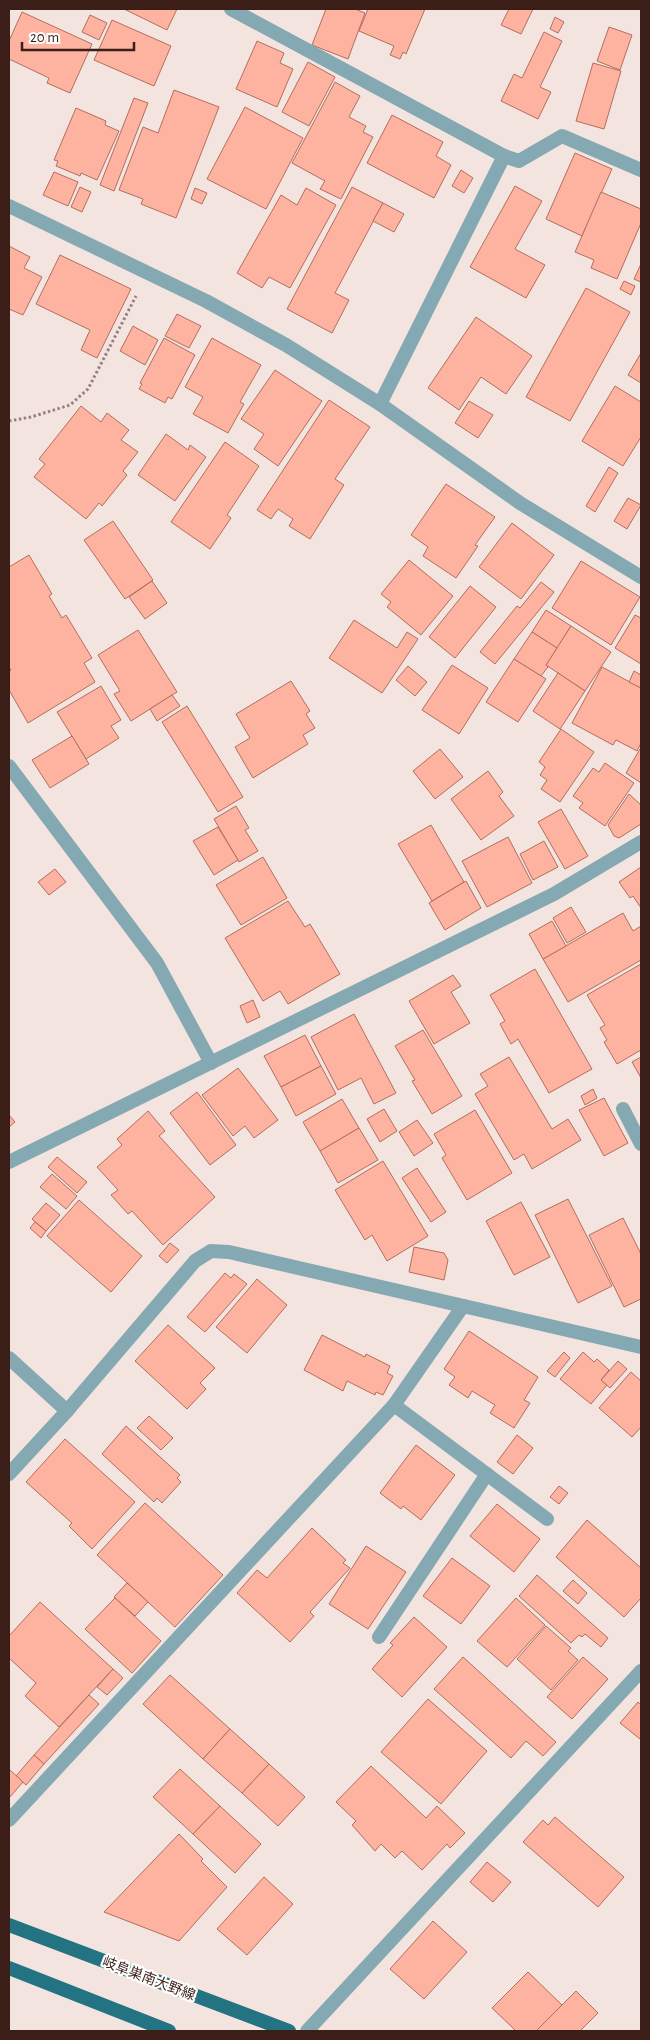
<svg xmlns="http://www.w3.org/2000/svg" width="650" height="2040" viewBox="0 0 650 2040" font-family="'Alegreya Sans','Noto Sans JP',sans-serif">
<rect width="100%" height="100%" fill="#f4e4e0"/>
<g fill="#feb3a0" stroke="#b36e5d">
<path d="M124,9H177L167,30Z"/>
<path d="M326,9H355L365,13L348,59L312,45Z"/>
<path d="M368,9H425L406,54L403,52L400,59L390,55L394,46L359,31Z"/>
<path d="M509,9H533L521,34L501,25Z"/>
<path d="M22,12L92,44L70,93L47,83L49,78L9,59V41Z"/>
<path d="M90,15L107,23L99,40L82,32Z"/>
<path d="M555,17L564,22L558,33L550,29Z"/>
<path d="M112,20L171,46L154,86L94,60Z"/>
<path d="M609,27L632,35L620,70L597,61Z"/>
<path d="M544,32L562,41L540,87L551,92L538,119L501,101L514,74L522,78Z"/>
<path d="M257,41L284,53L280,63L293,69L277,107L236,89Z"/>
<path d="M308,62L335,77L309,126L282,112Z"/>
<path d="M593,63L621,71L604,129L576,121Z"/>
<path d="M335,82L360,96L349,117L366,126L363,132L373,137L341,199L320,189L325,181L292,163Z"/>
<path d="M174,90L219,107L176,218L141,204L143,199L119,190L143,127L158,133Z"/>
<path d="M134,98L148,103L114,191L100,185Z"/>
<path d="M245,107L303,138L266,209L207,179Z"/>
<path d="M76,108L106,121L105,125L119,131L97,180L81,173L80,176L56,166L58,161L54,160Z"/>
<path d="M392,115L443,142L436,156L451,165L434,198L367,163Z"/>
<path d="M575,153L612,169L582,236L546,219Z"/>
<path d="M461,170L473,178L464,193L452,186Z"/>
<path d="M54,172L78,182L68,206L43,195Z"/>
<path d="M515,186L542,201L515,249L545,265L526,298L470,267Z"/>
<path d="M80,187L91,192L82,212L71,207Z"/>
<path d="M352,187L383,203L335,293L349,300L332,333L287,309Z"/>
<path d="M195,188L207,193L202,204L191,199Z"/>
<path d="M306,188L336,205L290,288L269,277L262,288L237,273L281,195L297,205Z"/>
<path d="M601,192L641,209V223L617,279L591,268L594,260L575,252Z"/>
<path d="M383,203L404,214L394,232L373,221Z"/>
<path d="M9,246L30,257L24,268L42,277L23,315L9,309Z"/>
<path d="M60,255L131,289L97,358L81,350L90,330L36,304Z"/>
<path d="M641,264V282L634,279Z"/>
<path d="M624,281L635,286L631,295L620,289Z"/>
<path d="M586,288L630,312L570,421L526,397Z"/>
<path d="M177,314L201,326L189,348L165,336Z"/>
<path d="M476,317L532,356L506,394L481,377L459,410L428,388Z"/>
<path d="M133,326L158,340L145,365L120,351Z"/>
<path d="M164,338L195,355L172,399L168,397L165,403L139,389L142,384L140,383Z"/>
<path d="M212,338L261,365L240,402L244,404L228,433L193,414L203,397L185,387Z"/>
<path d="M641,353V383L628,375Z"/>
<path d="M275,370L322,401L278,466L254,449L264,434L241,419Z"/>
<path d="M615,386L641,402V437L623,466L582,441Z"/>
<path d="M329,400L370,427L335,479L344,485L310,539L289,526L293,519L278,509L271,519L257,510Z"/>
<path d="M469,401L493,415L478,438L455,423Z"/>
<path d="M81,406L101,422L107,413L129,430L121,440L138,452L123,471L127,475L102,506L99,503L86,519L34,477L45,464L39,459Z"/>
<path d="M166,434L188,450L190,445L206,457L175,501L138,475Z"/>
<path d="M225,442L259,466L227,515L231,518L210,549L171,522Z"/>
<path d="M609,467L618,473L595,512L586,506Z"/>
<path d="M446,484L495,517L475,545L478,546L456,578L423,556L428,547L411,535Z"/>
<path d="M628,498L641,505L627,529L614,521Z"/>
<path d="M113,521L153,580L125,599L84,540Z"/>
<path d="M512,523L554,555L521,599L479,567Z"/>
<path d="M29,555L52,594L49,596L62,618L66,615L92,658L84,663L95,682L28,723L9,690V672L11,670L9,667V567Z"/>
<path d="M409,560L453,596L421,635L387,607L391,602L381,594Z"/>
<path d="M581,561L640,597L611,645L552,608Z"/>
<path d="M152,581L167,603L145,619L129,597Z"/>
<path d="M541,582L554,592L495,664L480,652L517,606L520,608Z"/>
<path d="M470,586L496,607L455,658L429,637Z"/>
<path d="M546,610L571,626L557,648L532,632Z"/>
<path d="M635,615L641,618V664L615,648Z"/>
<path d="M354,620L397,648L407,632L418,639L382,693L329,658Z"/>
<path d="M571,626L611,652L585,691L546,665Z"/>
<path d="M138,630L177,692L131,721L114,694L120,691L98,655Z"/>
<path d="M532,632L557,648L546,665L548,667L541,676L514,659Z"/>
<path d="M514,659L546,679L518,722L486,702Z"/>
<path d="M452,665L488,688L459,734L422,710Z"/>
<path d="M408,666L427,682L415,696L396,680Z"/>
<path d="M602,667L641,688V743L637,751L616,740L613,745L572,723Z"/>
<path d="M634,671L641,675V688L629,682Z"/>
<path d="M558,673L585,691L560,729L533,711Z"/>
<path d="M291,681L310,711L306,714L315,728L303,735L308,744L253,778L235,747L250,738L236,714Z"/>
<path d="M101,686L121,720L111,726L119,738L86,759L57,712Z"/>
<path d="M172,695L180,706L157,721L150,709Z"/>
<path d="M187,706L243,797L218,812L162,722Z"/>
<path d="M561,729L594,752L560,802L541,789L547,780L540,775L545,767L539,762Z"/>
<path d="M72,736L89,764L50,788L32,760Z"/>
<path d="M440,749L463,777L435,799L413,771Z"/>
<path d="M640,749L641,750V783L626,773Z"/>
<path d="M605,763L634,783L605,826L579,808L583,803L573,796L593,768L599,772Z"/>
<path d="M488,771L503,792L499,796L514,816L481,840L451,799Z"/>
<path d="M629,794L641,805V824L619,838L614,836L608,825Z"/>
<path d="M236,806L249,828L245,830L258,851L239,862L214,819Z"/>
<path d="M561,809L588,856L565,869L538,822Z"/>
<path d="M431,825L464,882L432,901L398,844Z"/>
<path d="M218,827L238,860L214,875L193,841Z"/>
<path d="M508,837L532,883L487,907L462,861Z"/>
<path d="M544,841L558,867L533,880L520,854Z"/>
<path d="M263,857L287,898L241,925L216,885Z"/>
<path d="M641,867V908L633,896L630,898L619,882Z"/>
<path d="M55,869L66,882L49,895L38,882Z"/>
<path d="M466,881L481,908L445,930L429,903Z"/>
<path d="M288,901L305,927L310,924L340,974L288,1004L280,991L263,1001L225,938Z"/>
<path d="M571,907L586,932L567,943L553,918Z"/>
<path d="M623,913L633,931L641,926V960L568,1002L543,959Z"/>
<path d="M552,921L566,946L543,959L529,934Z"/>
<path d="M641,964V1050L617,1064L604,1042L607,1040L600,1028L605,1025L587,995Z"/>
<path d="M535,969L592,1069L549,1093L518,1039L511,1044L500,1024L505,1021L490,995Z"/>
<path d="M453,975L461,986L451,992L470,1023L434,1044L409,1001Z"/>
<path d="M253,1000L260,1017L247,1023L240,1006Z"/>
<path d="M354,1014L396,1093L374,1104L361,1078L338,1090L311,1037Z"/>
<path d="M423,1030L462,1096L432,1114L412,1081L415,1080L395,1046Z"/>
<path d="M305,1035L321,1066L281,1087L264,1056Z"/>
<path d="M509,1057L552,1129L568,1119L581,1140L532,1169L524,1154L514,1160L475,1094L488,1086L480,1074Z"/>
<path d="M641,1057V1078L632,1062Z"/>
<path d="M321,1066L336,1094L296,1116L281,1087Z"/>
<path d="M238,1068L278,1120L254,1138L245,1126L233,1136L202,1095Z"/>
<path d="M593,1089L597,1098L585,1105L581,1096Z"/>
<path d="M197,1092L236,1145L210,1165L170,1113Z"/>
<path d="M604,1098L628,1143L604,1156L579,1110Z"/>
<path d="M342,1099L359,1128L320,1151L303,1122Z"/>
<path d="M384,1109L397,1131L380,1142L367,1119Z"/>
<path d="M475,1110L512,1173L467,1200L442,1158L446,1155L434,1134Z"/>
<path d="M148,1111L165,1131L159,1136L215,1197L163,1245L132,1211L128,1214L111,1195L118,1190L97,1167L122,1145L117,1139Z"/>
<path d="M9,1115L15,1122L9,1127Z"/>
<path d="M417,1120L433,1143L414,1156L399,1132Z"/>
<path d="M359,1128L378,1160L338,1183L320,1151Z"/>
<path d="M57,1157L87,1182L77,1193L48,1167Z"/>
<path d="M383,1161L428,1236L387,1261L372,1235L365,1240L335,1190Z"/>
<path d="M417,1168L446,1212L431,1222L402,1178Z"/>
<path d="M52,1174L77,1196L66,1209L40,1187Z"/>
<path d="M568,1199L612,1286L578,1303L535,1215Z"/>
<path d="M79,1200L142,1256L111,1292L47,1236Z"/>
<path d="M521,1202L550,1257L514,1275L486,1221Z"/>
<path d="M46,1203L60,1215L46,1231L32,1219Z"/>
<path d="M623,1218L641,1254V1299L624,1307L589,1235Z"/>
<path d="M35,1222L46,1231L41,1238L30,1228Z"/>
<path d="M170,1243L179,1250L167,1263L159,1256Z"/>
<path d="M414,1247L444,1253L448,1260L444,1280L409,1272Z"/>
<path d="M225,1273L231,1278L234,1274L247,1284L205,1332L187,1317Z"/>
<path d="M257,1279L287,1305L247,1353L216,1327Z"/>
<path d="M168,1325L215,1368L200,1383L206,1389L187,1409L135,1361Z"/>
<path d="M469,1331L538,1377L524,1400L530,1403L514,1428L490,1413L495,1405L472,1391L468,1398L449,1385L455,1377L444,1369Z"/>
<path d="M322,1335L365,1357L366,1354L390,1366L387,1373L393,1376L383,1395L376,1392L375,1395L347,1381L343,1391L304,1370Z"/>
<path d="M564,1352L570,1358L555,1377L547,1371Z"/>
<path d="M583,1352L594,1362L597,1359L609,1370L601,1380L607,1385L591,1404L560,1379Z"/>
<path d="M618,1361L627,1369L610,1388L601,1380Z"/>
<path d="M631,1372L641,1381V1427L632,1437L599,1408Z"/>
<path d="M149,1416L173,1438L161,1450L137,1428Z"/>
<path d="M126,1426L180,1475L177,1478L181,1482L162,1503L157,1498L154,1502L102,1454Z"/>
<path d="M517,1435L533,1448L513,1474L497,1462Z"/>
<path d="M65,1439L135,1502L92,1549L69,1526L72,1523L26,1482Z"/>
<path d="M416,1445L455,1475L421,1520L403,1506L401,1509L380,1493Z"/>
<path d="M559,1486L568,1493L559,1504L550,1497Z"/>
<path d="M145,1503L223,1575L175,1627L97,1555Z"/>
<path d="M497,1504L540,1539L514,1572L470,1536Z"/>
<path d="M587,1520L641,1568V1598L624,1617L556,1557Z"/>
<path d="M312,1528L346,1560L343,1563L350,1568L310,1612L314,1616L290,1642L237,1593L257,1570L267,1578Z"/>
<path d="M366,1546L406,1572L368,1629L329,1604Z"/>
<path d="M452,1558L490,1586L461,1624L423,1596Z"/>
<path d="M537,1575L608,1638L601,1647L585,1634L582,1637L579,1635L571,1643L519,1596Z"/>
<path d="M573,1580L587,1593L578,1604L563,1591Z"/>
<path d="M127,1583L148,1602L135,1616L114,1597Z"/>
<path d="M115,1598L161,1641L132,1673L85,1629Z"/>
<path d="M516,1598L545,1625L507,1667L477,1641Z"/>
<path d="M40,1602L113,1669L59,1727L25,1696L36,1683L9,1658V1636Z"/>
<path d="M414,1617L447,1647L402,1697L372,1669L393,1645L390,1643Z"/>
<path d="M546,1626L571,1648L568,1651L578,1660L551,1690L517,1659Z"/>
<path d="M463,1657L556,1742L543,1756L526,1741L511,1758L434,1689Z"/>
<path d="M583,1657L608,1679L572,1719L547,1697Z"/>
<path d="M113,1669L123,1678L107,1695L97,1687Z"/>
<path d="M170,1675L230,1729L203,1759L143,1704Z"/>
<path d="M89,1695L99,1704L44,1764L34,1755Z"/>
<path d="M428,1699L487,1751L441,1804L381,1752Z"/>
<path d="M638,1702L641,1705V1737L640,1739L620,1723Z"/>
<path d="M230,1729L269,1764L242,1793L203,1759Z"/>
<path d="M34,1755L44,1764L26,1785L16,1776Z"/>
<path d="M269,1764L305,1797L278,1826L242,1793Z"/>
<path d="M371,1766L426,1818L437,1806L465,1833L450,1848L447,1844L422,1870L402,1851L395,1858L381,1844L375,1851L352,1825L356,1821L336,1802Z"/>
<path d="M9,1769L23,1782L9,1798Z"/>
<path d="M180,1769L220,1806L193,1834L153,1797Z"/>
<path d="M220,1806L261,1844L235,1873L193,1834Z"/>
<path d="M555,1817L624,1877L598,1907L523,1842L543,1820L548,1825Z"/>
<path d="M179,1834L203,1859L201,1861L227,1887L179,1941L104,1912Z"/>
<path d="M487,1862L511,1882L493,1902L470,1882Z"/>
<path d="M264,1877L293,1904L247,1955L217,1929Z"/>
<path d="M433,1921L467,1952L424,1999L390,1969Z"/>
<path d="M528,1972L562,2005L536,2031H516L492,2008Z"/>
<path d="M576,1991L598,2013L580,2031H536Z"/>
</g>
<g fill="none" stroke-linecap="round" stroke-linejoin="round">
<path stroke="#97807b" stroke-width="3" stroke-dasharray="2.5 2.5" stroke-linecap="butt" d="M9,421L31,417L70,405L88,389L136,296"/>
<g stroke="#85a9b2" stroke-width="14">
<path d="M231,9L504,156L519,161L562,136L641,170"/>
<path d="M9,206L206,301L286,345L380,404L520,503L641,577"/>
<path d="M380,404L504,156"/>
<path d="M9,766L157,963L211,1063"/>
<path d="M623,1109L641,1144"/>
<path d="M9,1162L554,894L641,842"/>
<path d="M9,1358L67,1411"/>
<path d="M394,1405L547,1519"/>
<path d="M9,1474L67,1411L195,1261L211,1251L229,1252L641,1347"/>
<path d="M379,1637L487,1474"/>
<path d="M9,1820L394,1405L463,1306"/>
<path d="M307,2031L641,1671"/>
</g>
<g stroke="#237383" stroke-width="14">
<path d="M9,1925L289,2031"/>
<path d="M9,1968L169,2031"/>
</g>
</g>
<g text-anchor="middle" stroke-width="4.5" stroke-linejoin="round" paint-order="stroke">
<g font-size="14" fill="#3a1e17" stroke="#fff">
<text transform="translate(149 1978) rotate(21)" y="5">岐阜巣南大野線</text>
</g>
</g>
<rect width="650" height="2040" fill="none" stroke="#3a1e17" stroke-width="20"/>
<path d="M22 42v8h112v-8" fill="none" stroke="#3a1e17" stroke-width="2.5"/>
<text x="30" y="42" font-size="15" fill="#3a1e17" stroke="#ffffff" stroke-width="4" paint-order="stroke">20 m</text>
</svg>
